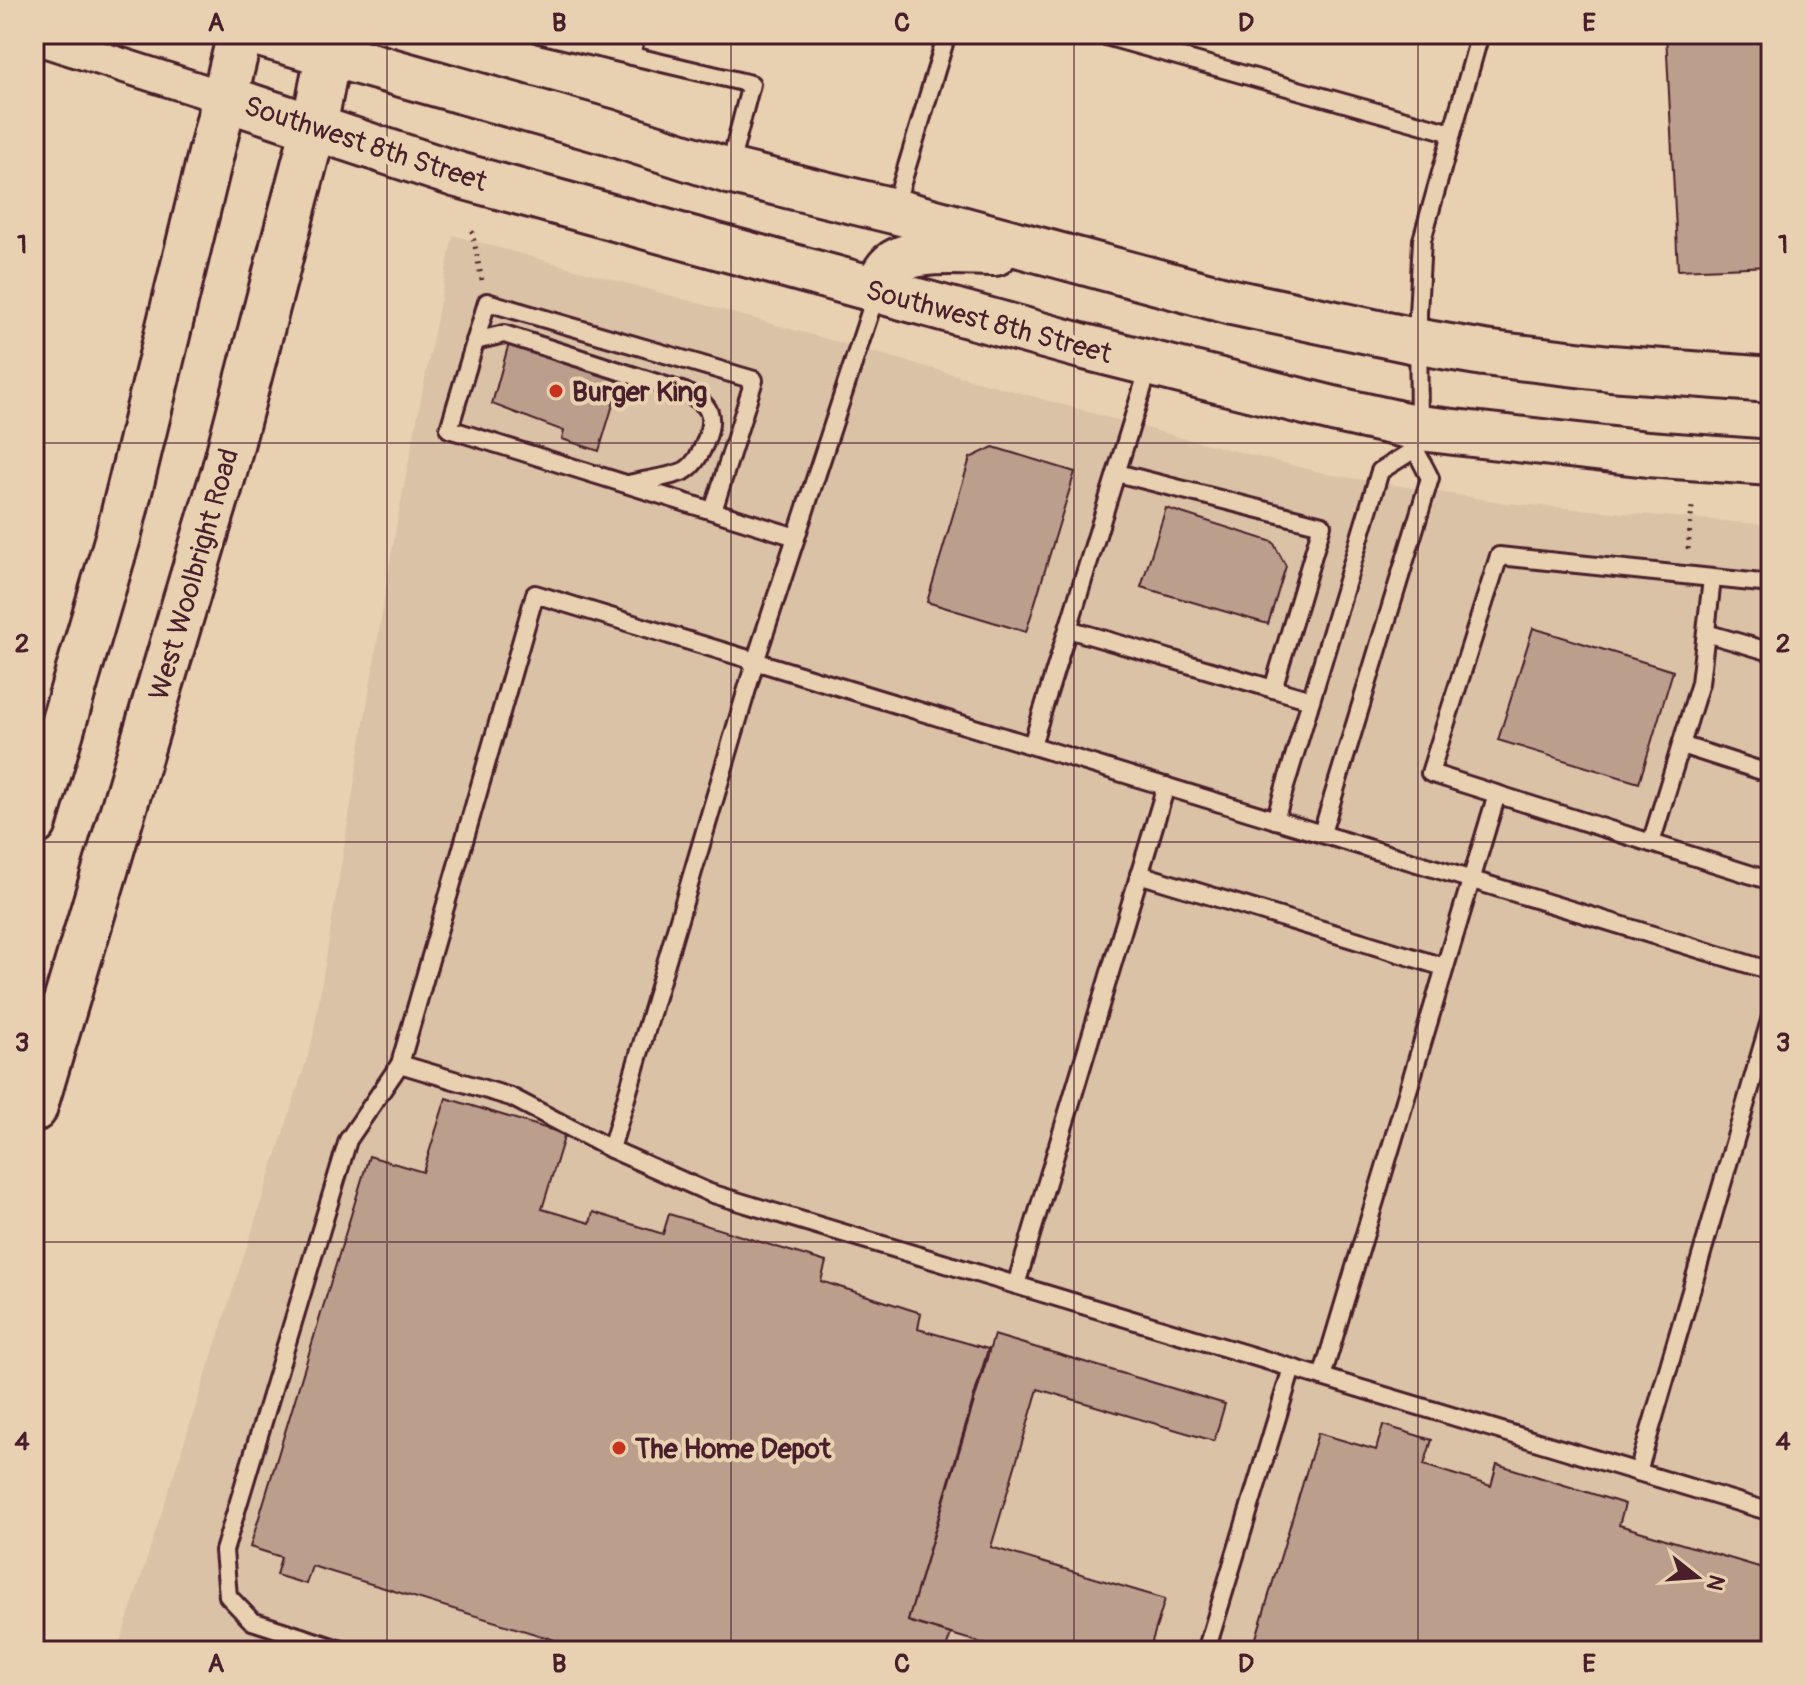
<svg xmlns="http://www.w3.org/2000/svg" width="1805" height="1685" viewBox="0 0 1805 1685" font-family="Pangolin,sans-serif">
<rect width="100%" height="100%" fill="#e8d1b1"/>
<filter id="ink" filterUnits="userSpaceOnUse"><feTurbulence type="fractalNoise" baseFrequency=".0125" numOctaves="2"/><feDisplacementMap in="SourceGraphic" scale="16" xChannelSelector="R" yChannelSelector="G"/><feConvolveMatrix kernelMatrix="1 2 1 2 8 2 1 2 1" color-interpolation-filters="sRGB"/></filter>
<g filter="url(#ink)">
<path fill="#dac2a6" d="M453,235L1179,437L1327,474L1507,503L1771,525V1651L118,1649L312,1043L396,527Z"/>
<g fill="#bb9f8c" stroke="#4a1f2b" stroke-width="2">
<path d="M577,34H626L623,46Z"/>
<path d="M1666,34H1770L1771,266L1678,270Z"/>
<path d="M509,343L621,378L599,451L562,439L564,431L492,404Z"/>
<path d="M993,447L1075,472L1026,632L927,602L970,458Z"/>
<path d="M1166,508L1273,542L1286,566L1268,624L1141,587Z"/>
<path d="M1533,628L1673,671L1639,783L1498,740Z"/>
<path d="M446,1098L565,1134L542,1209L590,1223L593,1212L663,1234L669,1214L826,1262L821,1281L921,1313L918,1329L988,1349L908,1621L951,1634L945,1651H591L312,1566L306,1584L276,1575L281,1557L250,1547L369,1156L423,1172Z"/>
<path d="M994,1335L1225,1404L1214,1441L1038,1389L991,1547L1165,1599L1149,1651H1008L908,1621Z"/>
<path d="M1383,1425L1432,1440L1424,1465L1491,1486L1497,1464L1625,1504L1619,1525L1769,1570L1771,1565V1651H1252L1318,1433L1376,1450Z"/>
</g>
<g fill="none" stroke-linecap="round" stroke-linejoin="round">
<defs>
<g id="lane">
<path d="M539,34L751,84L729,169"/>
<path d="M1098,34L1452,133"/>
<path d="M631,56L636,34"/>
<path d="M894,209L947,34"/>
<path d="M877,291L755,662L611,1149L710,1193L1771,1512"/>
<path d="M475,341L504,334L685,392C694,397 705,402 709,412C714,428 700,461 686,470C674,477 644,480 629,484"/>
<path d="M1117,473L1322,525L1273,689"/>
<path d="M713,511L754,380L487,302L449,429L796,537"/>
<path d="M1712,579L1700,683L1681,745L1771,774"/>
<path d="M1771,584L1499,556L1430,773L1771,881"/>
<path d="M1068,629L1311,700"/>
<path d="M1706,633L1771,652"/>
<path d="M1032,745L1150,364"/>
<path d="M1275,820L1380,471L1415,449"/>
<path d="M1322,833L1430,478L1415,449L1419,428L1418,314L1422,240L1480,34"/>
<path d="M1651,843L1681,745"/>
<path d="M1139,874L1444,967"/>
<path d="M611,1149L511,1097L400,1064L535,594L1771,971"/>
<path d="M1016,1285L1166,786"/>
<path d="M1322,1377L1497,794"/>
<path d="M1638,1472L1771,1017"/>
<path d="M345,1651L252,1621L228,1596L224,1551L348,1140L400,1064"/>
<path d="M1206,1651L1292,1368"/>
</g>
<path id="street" d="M34,37L225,98"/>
<g id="secondary">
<path d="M259,34L608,132L729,171L894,211L1232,302L1420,342L1484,353L1610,368L1771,380"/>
<path d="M225,98L458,175L1081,346L1333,409L1419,428L1648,454L1771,463"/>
<path d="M877,290C882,278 886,266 899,260C923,248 968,253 995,253"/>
<path d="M34,823L118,537L240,34"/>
<path d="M34,1109L224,472L314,127L332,34"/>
</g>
</defs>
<use href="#lane" stroke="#4a1f2b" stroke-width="22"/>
<use href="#street" stroke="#4a1f2b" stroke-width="38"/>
<use href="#secondary" stroke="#4a1f2b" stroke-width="50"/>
<g stroke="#4a1f2b" stroke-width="5" stroke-dasharray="2 6" stroke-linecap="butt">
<path d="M472,231L482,281"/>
<path d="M1688,549L1692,507"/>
</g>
<use href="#lane" stroke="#e8d1b1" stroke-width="16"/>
<use href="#street" stroke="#e8d1b1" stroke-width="32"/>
<use href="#secondary" stroke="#e8d1b1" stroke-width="44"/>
</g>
</g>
<path fill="none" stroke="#4a1f2b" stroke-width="2" stroke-opacity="0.55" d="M387,34V1651M731,34V1651M1074,34V1651M1418,34V1651M34,443H1771M34,842H1771M34,1242H1771"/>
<g fill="#c8321e" stroke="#e8d1b1" stroke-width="3">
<circle cx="556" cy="391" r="8"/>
<circle cx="619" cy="1448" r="8"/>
</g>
<g text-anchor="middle" stroke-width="8" stroke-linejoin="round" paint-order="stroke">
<g font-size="28" fill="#4a1f2b" stroke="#e8d1b1">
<text transform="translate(366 143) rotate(18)" y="10">Southwest 8th Street</text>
<text transform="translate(989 321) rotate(15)" y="10">Southwest 8th Street</text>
<text transform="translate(193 574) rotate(-74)" y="10">West Woolbright Road</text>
</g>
<g font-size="28" font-weight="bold" fill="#4a1f2b" stroke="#e8d1b1" text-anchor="start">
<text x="572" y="401">Burger King</text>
<text x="635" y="1458">The Home Depot</text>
</g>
</g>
<rect width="1805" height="1685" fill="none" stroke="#e8d1b1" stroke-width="88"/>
<g transform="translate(1697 1577) rotate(107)" stroke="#e8d1b1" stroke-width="6" paint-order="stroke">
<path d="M0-6L14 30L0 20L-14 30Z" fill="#4a1f2b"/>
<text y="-12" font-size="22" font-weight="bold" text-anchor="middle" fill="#4a1f2b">N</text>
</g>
<rect x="44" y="44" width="1717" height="1597" fill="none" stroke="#4a1f2b" stroke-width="3"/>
<g font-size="26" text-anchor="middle" font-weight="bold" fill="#4a1f2b">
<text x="216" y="31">A</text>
<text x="559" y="31">B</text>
<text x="902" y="31">C</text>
<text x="1246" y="31">D</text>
<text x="1589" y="31">E</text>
<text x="22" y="253">1</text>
<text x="1783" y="253">1</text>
<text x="22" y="652">2</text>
<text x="1783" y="652">2</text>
<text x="22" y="1051">3</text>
<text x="1783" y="1051">3</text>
<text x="22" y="1450">4</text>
<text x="1783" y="1450">4</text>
<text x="216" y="1672">A</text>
<text x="559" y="1672">B</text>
<text x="902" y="1672">C</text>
<text x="1246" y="1672">D</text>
<text x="1589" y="1672">E</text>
</g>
</svg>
